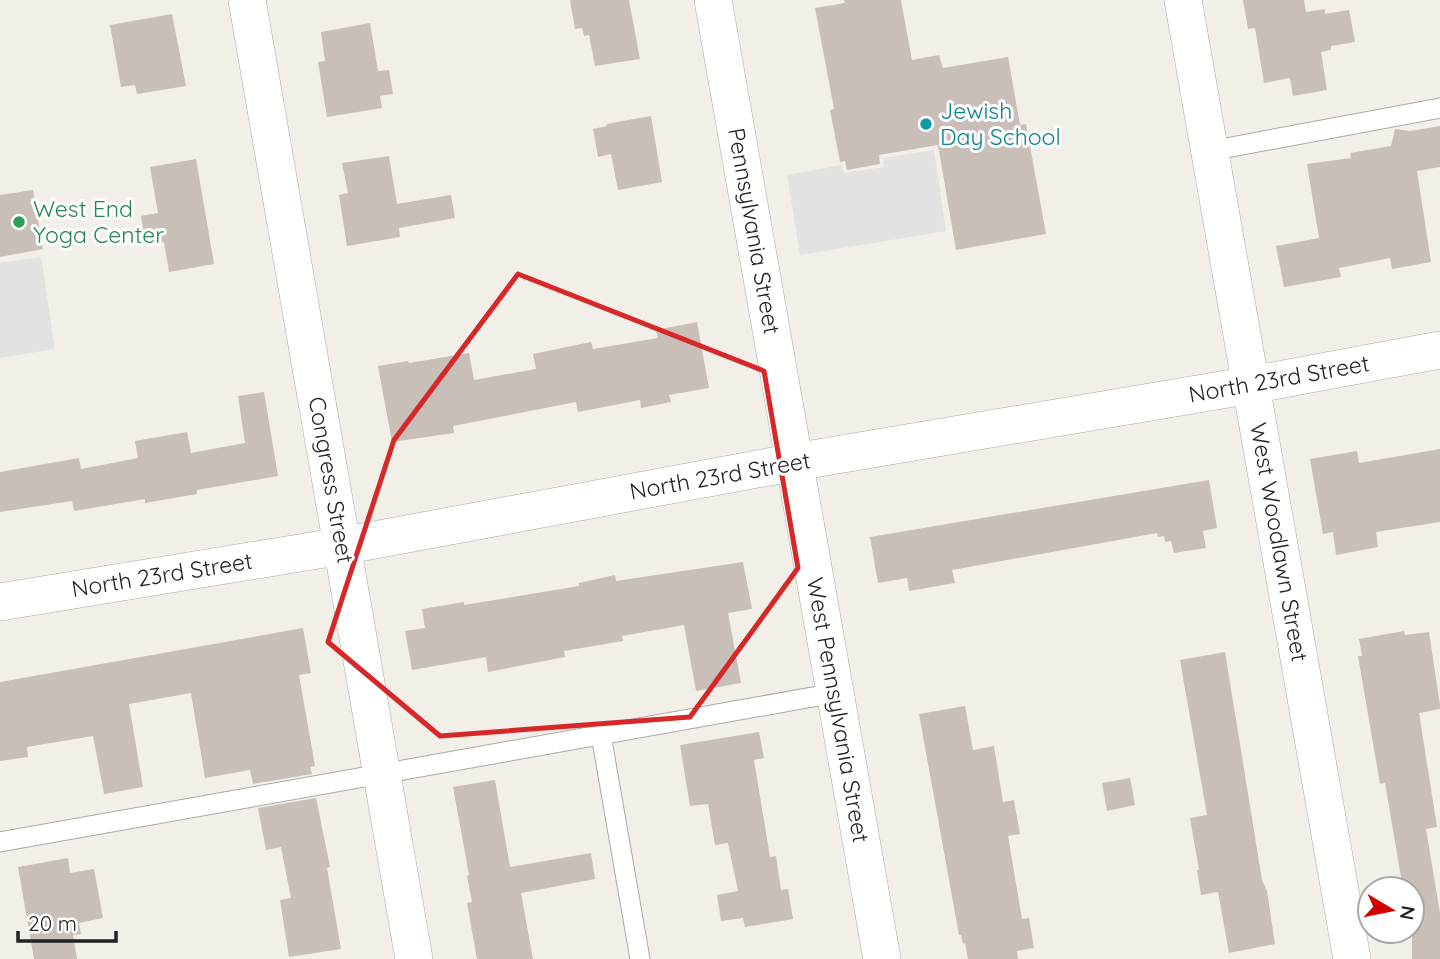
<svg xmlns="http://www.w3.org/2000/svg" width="1440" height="959" viewBox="0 0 1440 959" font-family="Quicksand,sans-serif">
<rect width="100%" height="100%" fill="#f2efe9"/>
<g fill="#e2e2e2">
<path d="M934,150L946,231L800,255L787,175L842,165L844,173L884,167L883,158Z"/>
<path d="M41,257L55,349L0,358V263Z"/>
</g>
<g fill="#c7bfb8">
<path d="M570,0H629L640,59L595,66L589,35L584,36L582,28L575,29Z"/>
<path d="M844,0H901L912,60L939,55L943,68L1008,57L1020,125L1026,124L1046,234L956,250L938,145L879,155L880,164L847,170L845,161L840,162L830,110L834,109L815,8L845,3Z"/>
<path d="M1243,0H1304L1306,12L1325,9V14L1349,10L1355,42L1331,46V50L1321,52L1327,90L1293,96L1290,78L1264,83L1255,28L1248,29Z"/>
<path d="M172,14L186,86L137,94L135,85L121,87L110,25Z"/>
<path d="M370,23L378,71L389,70L393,94L380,96L382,108L327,117L318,62L325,61L321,32Z"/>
<path d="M651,116L662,182L618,190L611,154L598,157L593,129L607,126L606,124Z"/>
<path d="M1440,126V167L1417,171L1431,262L1392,269L1390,258L1339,268L1341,277L1284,287L1276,246L1319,238L1307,164L1351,158L1350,153L1391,146L1395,129L1410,131Z"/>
<path d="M389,156L397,204L451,195L455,218L399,228L400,237L347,246L339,195L348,193L342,163Z"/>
<path d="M196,159L214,264L169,272L164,242L146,245L141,216L158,213L150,167Z"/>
<path d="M33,190L43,249L0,257V195Z"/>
<path d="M697,322L709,388L669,395L671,402L641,408L640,400L578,412L576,402L453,426L454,433L392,442L378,366L408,361L409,363L469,353L474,380L536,369L533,354L591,342L593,349L658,338L656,330Z"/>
<path d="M264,392L278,476L197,490V494L145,503V499L74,511L72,501L0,512V472L79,458L81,469L138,458L135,441L187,432L191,453L245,443L238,396Z"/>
<path d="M1440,449V522L1376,532L1378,547L1336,555L1333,532L1323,534L1310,459L1357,451L1359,463Z"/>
<path d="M1209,480L1217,528L1203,531L1206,548L1174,553L1171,541L1165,542L1164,536L1158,537L1157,533L952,570L955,583L909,591L907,578L878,583L870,537Z"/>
<path d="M743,562L752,609L728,613L741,683L696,691L684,625L622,636L623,641L564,651L565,657L488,672L486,657L412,670L405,631L425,628L422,609L464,602V605L579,586V583L615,575L616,581Z"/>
<path d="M303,628L311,673L299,675L315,766L310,767L312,774L253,784L250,770L205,778L191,693L129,704L143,787L104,794L93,736L27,747L28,757L0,761V682Z"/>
<path d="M1404,631L1405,635L1429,632L1440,705V709L1419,713L1437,827L1426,829L1440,913V959H1412V889H1403L1385,783L1380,784L1358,656H1362L1359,639Z"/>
<path d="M1225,652L1262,880L1267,891L1275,944L1229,953L1218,892L1201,895L1197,870H1199L1190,818L1207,815L1180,660Z"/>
<path d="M965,706L973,750L994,746L1003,802L1014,800L1020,834L1008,836L1022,919L1029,918L1034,948L1017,951L1018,959H968L965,943L963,944L961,935H959L919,714Z"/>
<path d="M759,732L764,758L754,760L770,857L776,856L781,890L788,889L793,919L745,927L743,918L721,921L717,895L738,891L728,843L715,845L708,804L690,806L680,745Z"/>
<path d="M1130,778L1135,805L1107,811L1102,783Z"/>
<path d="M495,780L510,867L591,853L595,879L521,893L533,959H477L467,903L472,902L467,876L469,875L453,787Z"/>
<path d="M316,798L330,867L327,868L341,949L289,957L280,900L291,898L281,847L266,850L258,808Z"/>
<path d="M68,858L70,873L94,869L103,918L79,923L81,934L73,935L77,959H34L18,867Z"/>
</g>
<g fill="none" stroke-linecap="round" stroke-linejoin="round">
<defs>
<g id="lane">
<path d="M1210,151L1440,108"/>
<path d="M601,735L640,959"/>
<path d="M0,842L835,693"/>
</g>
<g id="street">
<path d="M247,0L414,959"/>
<path d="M713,0L882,959"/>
<path d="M1183,0L1352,959"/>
<path d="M0,602L342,546L795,462L1251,385L1440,350"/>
</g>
</defs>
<use href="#lane" stroke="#a9a9a9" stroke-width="21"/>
<use href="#street" stroke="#a9a9a9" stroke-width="38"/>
<use href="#lane" stroke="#fff" stroke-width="19"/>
<use href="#street" stroke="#fff" stroke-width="37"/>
</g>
<path fill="none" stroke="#d62828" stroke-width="5" stroke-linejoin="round" d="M518,274L764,371L798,568L690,717L440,736L328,642L394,440Z"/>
<circle fill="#0f9aa8" stroke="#fff" stroke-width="2.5" cx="926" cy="124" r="7"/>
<circle fill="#2e9e5b" stroke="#fff" stroke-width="2.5" cx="19" cy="222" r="7"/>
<g text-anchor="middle" stroke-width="6" stroke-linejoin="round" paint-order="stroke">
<g font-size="23" fill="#0d838f" stroke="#fff" text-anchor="start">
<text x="940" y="119">Jewish<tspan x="940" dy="26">Day School</tspan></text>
</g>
<g font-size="23" fill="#27864d" stroke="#fff" text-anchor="start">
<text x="33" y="217">West End<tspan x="33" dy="26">Yoga Center</tspan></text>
</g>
<g font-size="23" fill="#222" stroke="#fff">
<text transform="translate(754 231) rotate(80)" y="8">Pennsylvania Street</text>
<text transform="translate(1279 379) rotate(-10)" y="8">North 23rd Street</text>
<text transform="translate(720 476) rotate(-10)" y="8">North 23rd Street</text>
<text transform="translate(331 480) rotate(80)" y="8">Congress Street</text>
<text transform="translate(1279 542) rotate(80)" y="8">West Woodlawn Street</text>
<text transform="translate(162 575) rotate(-9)" y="8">North 23rd Street</text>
<text transform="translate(838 710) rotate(80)" y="8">West Pennsylvania Street</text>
</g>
</g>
<g transform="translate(1391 910) rotate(100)"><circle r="33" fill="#ffffff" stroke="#a7a7a7" stroke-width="2"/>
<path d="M0-5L12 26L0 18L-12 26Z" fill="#d40000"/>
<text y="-10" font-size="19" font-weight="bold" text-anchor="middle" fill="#222222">N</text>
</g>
<path d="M18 931v10h98v-10" fill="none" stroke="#222222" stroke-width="3.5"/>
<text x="28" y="931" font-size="21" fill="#222222" stroke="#ffffff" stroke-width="5" paint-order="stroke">20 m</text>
</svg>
